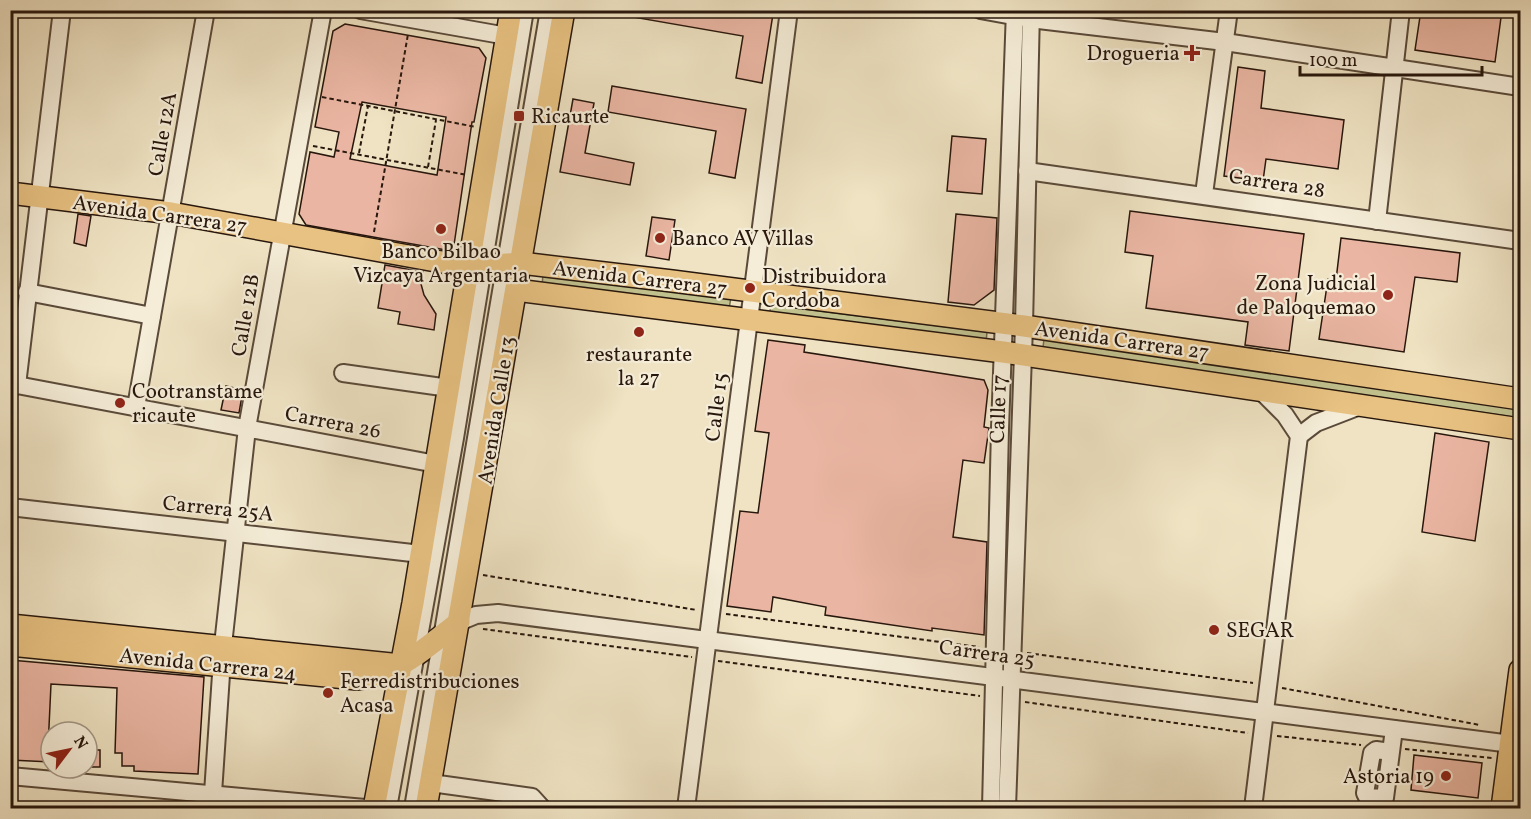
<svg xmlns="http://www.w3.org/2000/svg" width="1531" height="819" viewBox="0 0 1531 819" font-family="Vollkorn,serif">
<rect width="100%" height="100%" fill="#efe3c3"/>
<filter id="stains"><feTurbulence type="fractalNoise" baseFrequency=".00333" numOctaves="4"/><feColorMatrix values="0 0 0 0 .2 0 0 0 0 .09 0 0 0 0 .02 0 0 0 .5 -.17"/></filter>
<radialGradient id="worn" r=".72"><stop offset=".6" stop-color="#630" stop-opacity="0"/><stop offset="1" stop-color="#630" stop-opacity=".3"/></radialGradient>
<g fill="#c1c18e" stroke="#746c4e" stroke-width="1.5">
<path d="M543,274L731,297L729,309L542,286Z"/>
<path d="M771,305L987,332L986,343L769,316Z"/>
<path d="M1044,338L1520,407V418L1043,348Z"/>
</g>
<g fill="#eab6a3" stroke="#28170d" stroke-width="1.5" fill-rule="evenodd">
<path d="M628,10H752L773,14L762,83L736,78L743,36L627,16Z"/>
<path d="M1421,10H1502L1495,62L1415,50Z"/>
<path d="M345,24L479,48L486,58L474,122H472L454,245L446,250L306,225L299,214L310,152L334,157L339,132L315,127L333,31ZM362,102L446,117L437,175L350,159Z"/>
<path d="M1238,67L1265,71L1261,108L1344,120L1338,169L1266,159L1263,181L1224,176Z"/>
<path d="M612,86L746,109L735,178L709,173L716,131L608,112Z"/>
<path d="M573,99L594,103L585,153L634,163L630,185L560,172Z"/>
<path d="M952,136L986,139L982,194L947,191Z"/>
<path d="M1130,211L1304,234L1289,351L1245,345L1248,322L1146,308L1153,256L1125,252Z"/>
<path d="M78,214L91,216L86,246L74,243Z"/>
<path d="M956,214L997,218L994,290L974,305L948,302Z"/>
<path d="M652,217L675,220L669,260L646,256Z"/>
<path d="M1341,238L1460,253L1457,282L1415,277L1404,352L1319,339L1328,279L1336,280Z"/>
<path d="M385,265L423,272L421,284L424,295L436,314L434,330L398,324L400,312L378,308Z"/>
<path d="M768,340L805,345L804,352L984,380L988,390L984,427L989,428L984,463L963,460L953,537L987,542L984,635L932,628V631L825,615L826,607L773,597L771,612L727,606L740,511L758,513L769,433L755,431Z"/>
<path d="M226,386L243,390L239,413L221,410Z"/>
<path d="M1435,433L1489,442L1475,541L1422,532Z"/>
<path d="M10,660L204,677L198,774L134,771V766H122V753H115L117,688L51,684L48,748H51V762L10,760Z"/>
<rect x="87" y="750" width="13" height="17"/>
<path d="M1414,755L1482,763L1478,798L1411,790Z"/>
</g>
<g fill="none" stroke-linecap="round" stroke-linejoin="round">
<defs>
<g id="minor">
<path d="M360,10L507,36"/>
<path d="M980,10L1030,19L1225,42L1520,87"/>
<path d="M1027,171L1520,241"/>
<path d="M1204,194L1229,10"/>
<path d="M1377,221L1401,10"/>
<path d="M27,292L152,316"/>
<path d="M343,373L449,388"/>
<path d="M17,385L62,10"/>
<path d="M10,389L17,385L436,464"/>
<path d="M136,407L206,10"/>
<path d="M1299,436L1316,423L1360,406"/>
<path d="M10,507L421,554"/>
<path d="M459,622L476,615L498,613L1511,744"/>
<path d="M1391,752L1376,750L1372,753L1365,793L1367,797L1385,798L1394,729"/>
<path d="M10,776L365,808"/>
<path d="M431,783L532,797L542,808"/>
<path d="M212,808L223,645L247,428L323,10"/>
<path d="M388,808L455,438L525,10"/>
<path d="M413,808L549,10"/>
<path d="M686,808L789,10"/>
<path d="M991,808L1000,429L1015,10"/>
<path d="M1007,808L1024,326L1031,10"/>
<path d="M1253,808L1299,436L1285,415L1261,391"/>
</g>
<g id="major">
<path d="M10,193L171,213L469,267L521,263L672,281L1024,326L1520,399"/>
<path d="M516,290L1003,352L1520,429"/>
<path d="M10,625L401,665"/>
<path d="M10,645L357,679C398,675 428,646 459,622"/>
<path d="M374,808L413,603L511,10"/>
<path d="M426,808L564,10"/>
<path d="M1502,808L1520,670"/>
</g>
</defs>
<use href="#minor" stroke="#5a4a3a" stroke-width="20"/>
<use href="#major" stroke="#28170d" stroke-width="24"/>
<g stroke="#28170d" stroke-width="2" stroke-dasharray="4.5 3" stroke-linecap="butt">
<path d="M322,97L476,127"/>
<path d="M313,146L467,175"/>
<path d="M359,153L368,106"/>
<path d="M428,167L436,120"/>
<path d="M374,232L408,34"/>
<path d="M483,575L697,610"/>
<path d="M726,614L979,647"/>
<path d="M483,629L692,657"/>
<path d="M1027,653L1253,683"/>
<path d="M718,661L980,696"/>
<path d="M1282,688L1480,725"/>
<path d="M1025,702L1248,733"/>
<path d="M1277,736L1361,745"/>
<path d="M1405,749L1492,758"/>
</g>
<use href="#minor" stroke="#f5edd8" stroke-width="16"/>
<use href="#major" stroke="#e8c282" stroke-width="21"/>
</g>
<g fill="#8f2418" stroke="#f5edd8" stroke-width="2">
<path d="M1189 44h6v6h6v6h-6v6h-6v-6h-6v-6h6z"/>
<rect x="513" y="110" width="12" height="12" rx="3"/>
<circle cx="441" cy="229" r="6"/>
<circle cx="660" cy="238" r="6"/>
<circle cx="750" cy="288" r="6"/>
<circle cx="1388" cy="295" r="6"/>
<circle cx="639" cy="332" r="6"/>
<circle cx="120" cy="403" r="6"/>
<circle cx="1214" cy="630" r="6"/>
<circle cx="328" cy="693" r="6"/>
<circle cx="1446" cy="776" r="6"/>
</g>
<g text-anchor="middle" stroke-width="4.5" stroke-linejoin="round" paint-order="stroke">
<g font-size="21" fill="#28170d" stroke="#f5edd8" text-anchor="start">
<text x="1180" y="60" text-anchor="end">Drogueria</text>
<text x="531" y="123">Ricaurte</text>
<text x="672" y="245">Banco AV Villas</text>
<text x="441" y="258" text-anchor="middle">Banco Bilbao<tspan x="441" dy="24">Vizcaya Argentaria</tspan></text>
<text x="762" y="283">Distribuidora<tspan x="762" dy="24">Cordoba</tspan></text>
<text x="1376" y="290" text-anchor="end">Zona Judicial<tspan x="1376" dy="24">de Paloquemao</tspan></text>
<text x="639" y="361" text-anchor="middle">restaurante<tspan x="639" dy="24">la 27</tspan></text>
<text x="132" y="398">Cootranstame<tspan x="132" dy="24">ricaute</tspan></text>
<text x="1226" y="637">SEGAR</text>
<text x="340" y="688">Ferredistribuciones<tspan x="340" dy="24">Acasa</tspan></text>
<text x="1434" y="783" text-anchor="end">Astoria 19</text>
</g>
<g font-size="21" fill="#28170d" stroke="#f5edd8">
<text transform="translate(162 134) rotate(-80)" y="7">Calle 12A</text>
<text transform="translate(1277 183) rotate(9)" y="7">Carrera 28</text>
<text transform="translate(160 214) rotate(8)" y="7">Avenida Carrera 27</text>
<text transform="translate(640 278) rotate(7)" y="7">Avenida Carrera 27</text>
<text transform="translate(245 315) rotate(-80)" y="7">Calle 12B</text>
<text transform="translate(1122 340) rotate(8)" y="7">Avenida Carrera 27</text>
<text transform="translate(716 407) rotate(-83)" y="7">Calle 15</text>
<text transform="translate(998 409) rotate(-88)" y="7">Calle 17</text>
<text transform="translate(496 410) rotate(-81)" y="7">Avenida Calle 13</text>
<text transform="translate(333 422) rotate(11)" y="7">Carrera 26</text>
<text transform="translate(218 508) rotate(6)" y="7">Carrera 25A</text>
<text transform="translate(987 653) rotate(8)" y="7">Carrera 25</text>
<text transform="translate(208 664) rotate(6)" y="7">Avenida Carrera 24</text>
</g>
</g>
<rect width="1531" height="819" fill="none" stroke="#efe3c3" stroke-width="36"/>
<rect x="12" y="12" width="1507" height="795" fill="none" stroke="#28170d" stroke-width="3"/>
<rect x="18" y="18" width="1495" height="783" fill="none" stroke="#28170d" stroke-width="1.5"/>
<g transform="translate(69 750) rotate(58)"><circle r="28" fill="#f5edd8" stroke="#a39787" stroke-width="1.5"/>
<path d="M0-4.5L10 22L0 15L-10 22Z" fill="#8f2418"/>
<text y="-9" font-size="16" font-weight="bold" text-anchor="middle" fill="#28170d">N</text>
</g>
<path d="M1300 66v9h182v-9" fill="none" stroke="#28170d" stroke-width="3"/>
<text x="1309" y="66" font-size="18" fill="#28170d" stroke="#f5edd8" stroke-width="4.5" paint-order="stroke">100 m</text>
<rect width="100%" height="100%" filter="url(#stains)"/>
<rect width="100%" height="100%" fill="url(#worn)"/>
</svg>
